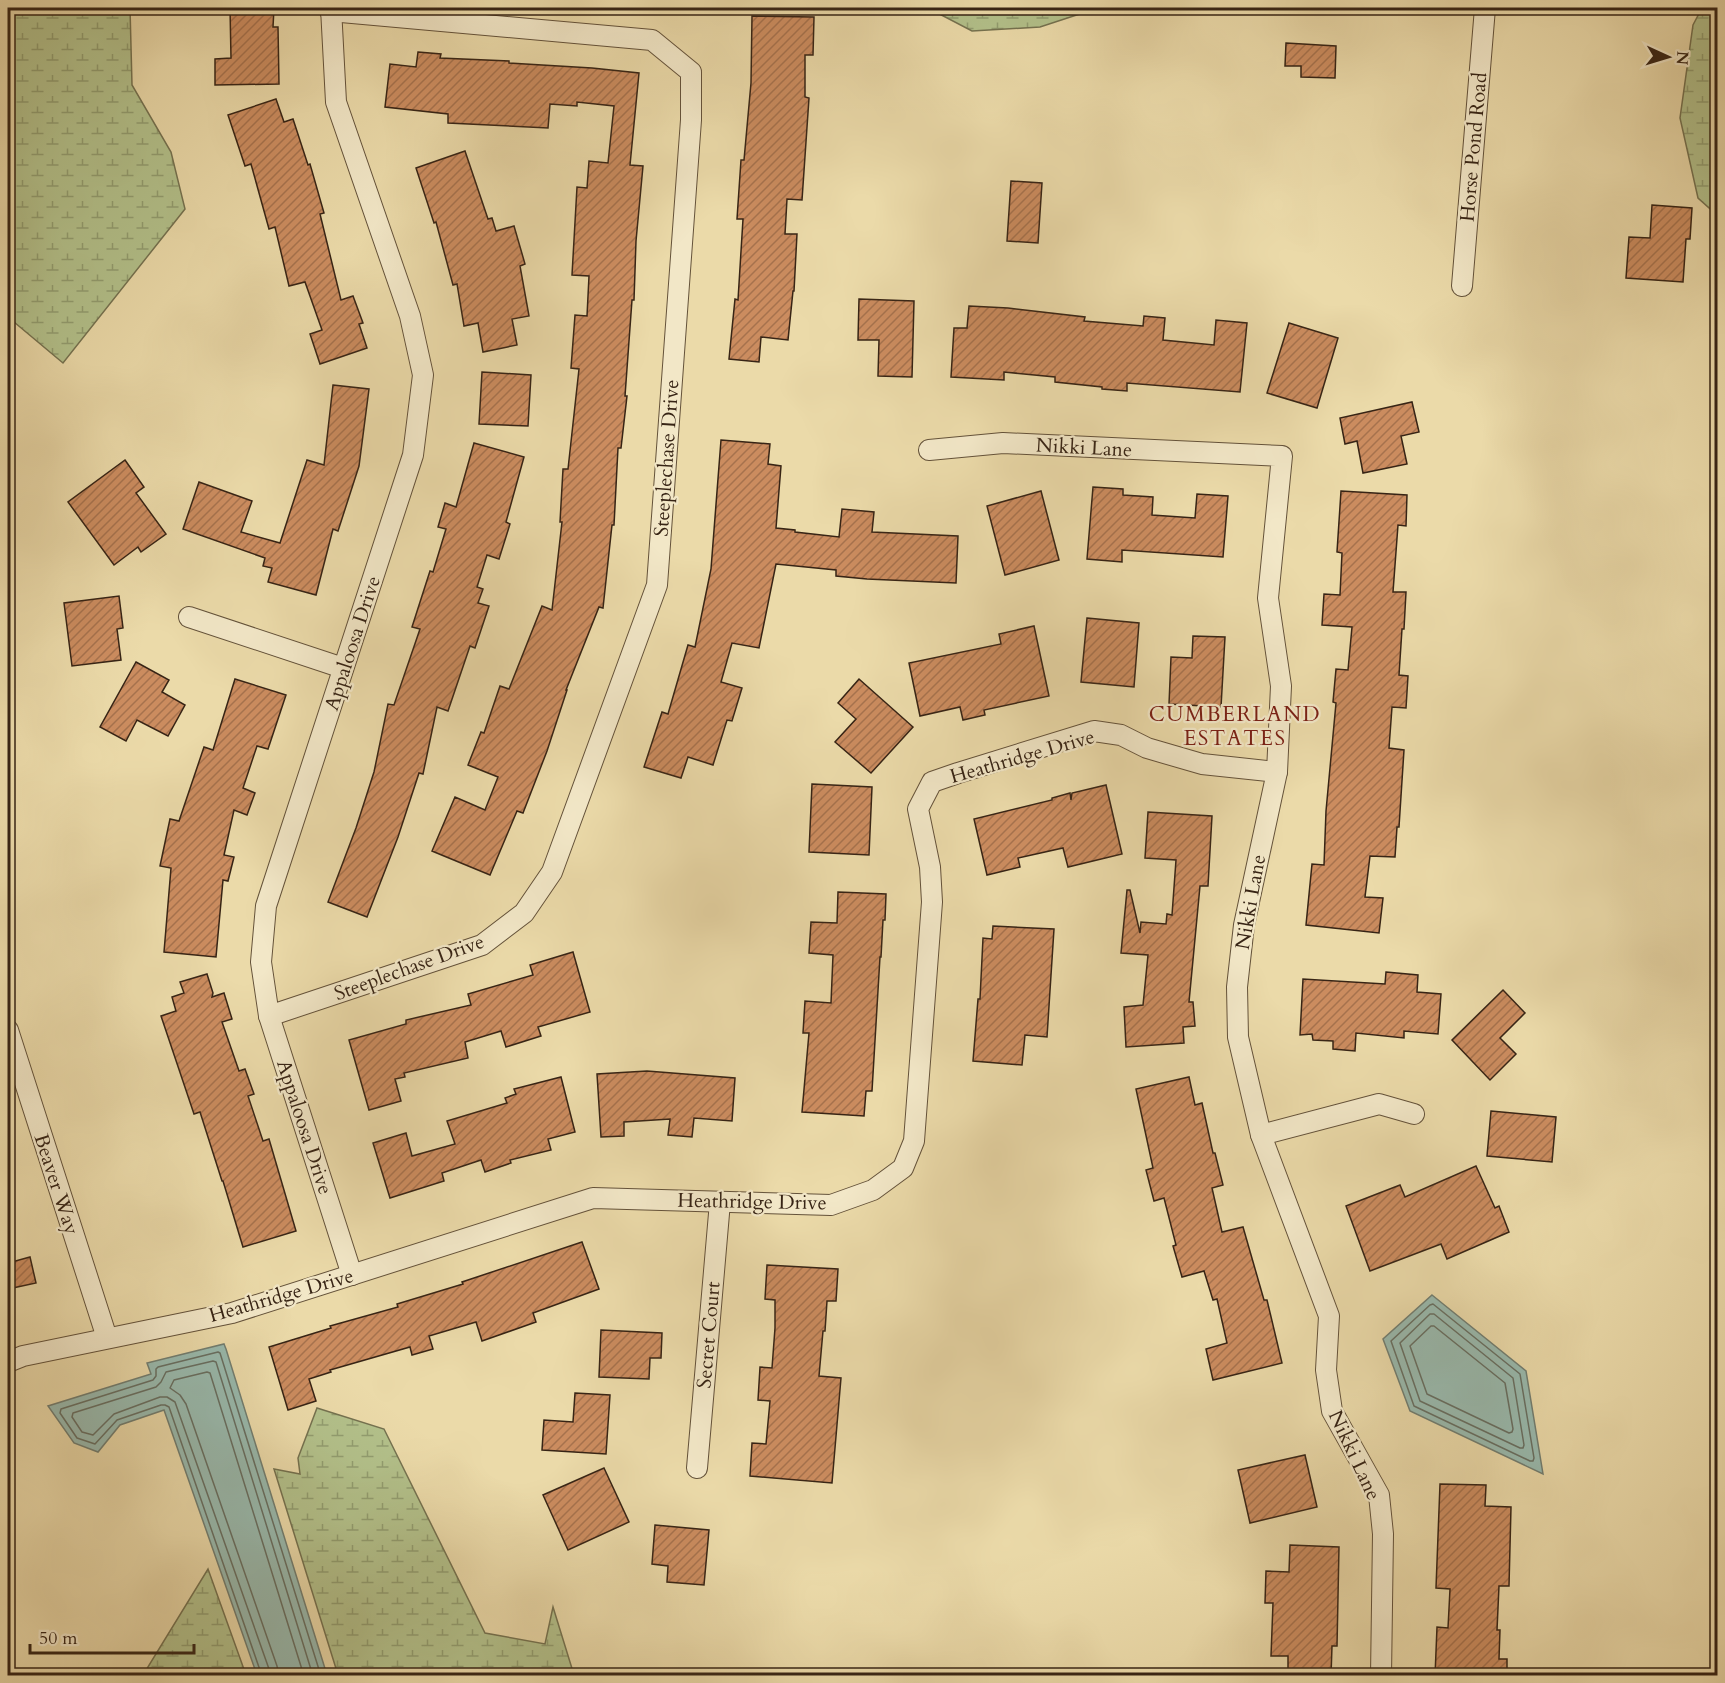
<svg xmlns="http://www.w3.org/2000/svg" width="1725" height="1683" viewBox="0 0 1725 1683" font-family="Cardo,serif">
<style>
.wetland{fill:url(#wetland-marsh);stroke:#757250;stroke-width:1.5}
.water{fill:#99baae;stroke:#727e71;stroke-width:1.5}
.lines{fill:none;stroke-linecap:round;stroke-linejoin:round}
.shore{stroke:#686f62;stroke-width:1.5}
.building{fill:url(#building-hatch);stroke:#372415;stroke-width:1.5}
.street-casing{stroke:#64523a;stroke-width:22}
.street{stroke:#f2e7c7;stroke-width:20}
.labels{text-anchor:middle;stroke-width:4.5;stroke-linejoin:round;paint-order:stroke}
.street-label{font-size:20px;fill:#372415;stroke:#f2e7c7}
.neighbourhood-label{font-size:21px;letter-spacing:1.5px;fill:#7a1f14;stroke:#f2e7c7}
</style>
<defs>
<pattern id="wetland-marsh" width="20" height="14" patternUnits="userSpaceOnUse" patternTransform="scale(1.5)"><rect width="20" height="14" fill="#b3c18b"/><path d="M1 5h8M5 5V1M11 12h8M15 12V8" fill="none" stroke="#929d70"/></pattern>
<pattern id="building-hatch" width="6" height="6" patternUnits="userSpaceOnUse" patternTransform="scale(1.5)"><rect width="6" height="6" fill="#cb8c5f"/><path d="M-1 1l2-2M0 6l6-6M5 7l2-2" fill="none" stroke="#a6724d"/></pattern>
</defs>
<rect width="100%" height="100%" fill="#ebdaa9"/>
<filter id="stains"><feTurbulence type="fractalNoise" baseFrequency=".00333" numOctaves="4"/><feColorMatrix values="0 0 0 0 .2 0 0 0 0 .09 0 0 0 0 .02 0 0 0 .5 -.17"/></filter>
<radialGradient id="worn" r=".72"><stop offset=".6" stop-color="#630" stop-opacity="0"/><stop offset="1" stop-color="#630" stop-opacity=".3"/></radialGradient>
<g class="wetland">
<polygon points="8,8 130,8 132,85 171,152 185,209 63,363 8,317"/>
<polygon points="928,8 1098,8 1040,27 972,31"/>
<polygon points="1702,8 1717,8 1717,215 1698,198 1680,118 1693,25"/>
<polygon points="317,1408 384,1429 485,1633 545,1644 553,1607 574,1675 338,1675 274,1469 300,1474 298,1458"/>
<polygon points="208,1569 246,1675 143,1675"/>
</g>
<g class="water">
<polygon points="1432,1295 1526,1371 1543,1474 1410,1411 1383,1339"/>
<polygon points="224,1344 226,1349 327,1675 257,1675 164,1410 120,1425 98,1452 74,1443 48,1406 151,1374 147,1363"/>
</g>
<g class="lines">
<g class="shore">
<polygon points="1433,1304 1520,1374 1534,1458 1533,1461 1530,1461 1414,1406 1391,1341 1430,1305"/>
<polygon points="1430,1314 1434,1314 1513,1378 1524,1445 1523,1448 1520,1448 1420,1401 1400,1343"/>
<polygon points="1431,1326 1434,1326 1505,1383 1513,1429 1512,1432 1509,1433 1427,1394 1410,1346"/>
<polyline points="262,1676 169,1407 165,1405 161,1405 117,1420 95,1444 77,1438 60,1413 61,1409 153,1380 156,1376 156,1369 158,1367 218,1352 220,1353 321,1676"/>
<polyline points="270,1676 269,1669 175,1402 167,1397 160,1397 114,1414 93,1435 82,1432 72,1417 73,1413 156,1387 161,1382 166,1372 213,1361 216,1362 313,1676"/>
<polyline points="279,1676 277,1666 186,1404 180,1395 170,1388 174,1380 207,1372 210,1373 304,1676"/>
</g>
</g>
<g class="building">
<polygon points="230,8 274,8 273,27 278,27 279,84 215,85 215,59 231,58"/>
<polygon points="752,16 814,17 813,55 805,55 805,97 809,98 802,200 787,199 785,234 797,234 794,291 793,291 788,340 761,337 759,362 729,359 735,299 738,300 743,219 737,219 741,160 744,160 751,83"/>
<polygon points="1286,43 1336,46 1335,78 1301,77 1301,66 1285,66"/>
<polygon points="418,52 441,54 440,58 509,61 509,63 592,68 639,73 630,165 643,166 636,241 634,300 632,300 625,396 627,396 621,448 618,448 614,525 612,525 603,608 599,607 566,690 567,690 547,751 523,813 517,811 490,875 432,851 455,797 485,810 498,777 468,765 481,732 484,733 500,686 509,689 542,606 552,610 562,522 560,522 563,469 568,469 579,369 571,368 575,315 587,316 589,276 572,275 577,187 587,188 589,161 608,163 614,106 577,102 577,106 550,104 548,128 448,123 448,114 385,107 390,64 416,67"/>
<polygon points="276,99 284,122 293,119 308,165 310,164 324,213 320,214 341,300 353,296 363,323 359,324 367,348 320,364 310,334 322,330 305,282 289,286 275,227 269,229 251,164 245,166 228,115"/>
<polygon points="465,151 488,219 492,218 496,231 514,226 525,264 520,266 529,316 512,319 517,345 483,352 478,323 464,326 457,284 453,285 436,222 434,223 416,168"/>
<polygon points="1011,181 1042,183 1038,243 1007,241"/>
<polygon points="1652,205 1692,208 1690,239 1686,239 1683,282 1626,278 1629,237 1650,238"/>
<polygon points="859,299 914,301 912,377 878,376 879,340 858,340"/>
<polygon points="969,306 1008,308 1085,317 1084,321 1143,326 1144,316 1165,318 1163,340 1214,345 1216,320 1247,323 1240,392 1127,383 1127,391 1102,389 1102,387 1055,382 1055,377 1004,372 1004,380 951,377 954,328 967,328"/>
<polygon points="1289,323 1338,338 1317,408 1267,393"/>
<polygon points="482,372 531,375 528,426 479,424"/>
<polygon points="333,385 369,389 359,466 338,531 333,529 316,595 268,582 272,568 263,566 265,558 183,529 199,482 252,501 241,532 280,543 307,460 324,465"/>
<polygon points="1412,402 1419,432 1401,436 1407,464 1363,473 1357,441 1345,444 1340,418"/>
<polygon points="721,440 770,444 768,464 781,466 776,528 795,530 795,532 839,537 842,509 874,512 872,532 958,536 956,583 867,579 836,576 836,570 776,564 759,648 732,643 721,682 742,688 732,721 727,720 713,765 688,757 681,778 644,767 662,712 668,714 688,645 695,647 711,569"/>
<polygon points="474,443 524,457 506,522 510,524 499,559 487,555 477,587 483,589 478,603 489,606 475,648 470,646 448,711 437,707 423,774 419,773 398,837 367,917 328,902 356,828 374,772 388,704 394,705 420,629 412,627 430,571 433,572 446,529 438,527 445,503 456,507"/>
<polygon points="125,460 144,487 136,493 166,534 141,552 138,547 114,565 68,502"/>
<polygon points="1093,487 1123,489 1123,495 1153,497 1152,515 1195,518 1197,494 1228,496 1223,557 1122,550 1122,562 1087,559"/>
<polygon points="1041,491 1059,560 1005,575 987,506"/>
<polygon points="1341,491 1407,495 1406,526 1398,525 1393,592 1406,592 1404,629 1402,629 1399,675 1408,676 1406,708 1392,707 1389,748 1404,750 1399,827 1397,827 1395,857 1370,856 1365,897 1383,898 1379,933 1306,925 1312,864 1324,865 1326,811 1336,703 1333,702 1336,669 1348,670 1352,627 1322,625 1324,594 1340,595 1342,553 1337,552"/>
<polygon points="119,596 123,628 117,629 121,660 72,666 64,603"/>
<polygon points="1087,618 1139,623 1134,687 1081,682"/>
<polygon points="1034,626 1049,696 984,710 985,715 963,720 960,707 920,716 909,663 1001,644 999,634"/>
<polygon points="1193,636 1225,637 1221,707 1169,704 1171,657 1192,658"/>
<polygon points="136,662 169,680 162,692 185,705 168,736 137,720 126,741 100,727"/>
<polygon points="235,679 286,695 268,749 257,746 243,788 255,793 247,815 234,810 224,855 234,857 228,881 223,880 216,957 164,952 171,868 160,866 170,819 179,821 204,747 213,750"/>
<polygon points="859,679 913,727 871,773 835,742 856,719 838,703"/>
<polygon points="812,784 872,787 869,855 809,852"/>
<polygon points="1106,785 1122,854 1068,867 1063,848 1018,858 1020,867 987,875 974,819 1052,800 1052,798 1070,793 1071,800 1072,793"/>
<polygon points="1148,812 1212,816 1208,886 1200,886 1189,1002 1193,1002 1195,1026 1183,1027 1184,1043 1126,1047 1124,1007 1143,1005 1148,955 1121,953 1127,890 1130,890 1140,933 1141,922 1166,924 1167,914 1172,915 1176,860 1145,858"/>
<polygon points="838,892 886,894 885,920 883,920 881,957 880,957 872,1091 866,1091 864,1116 802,1112 809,1033 803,1033 805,1001 831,1003 833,955 809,953 811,922 837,923"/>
<polygon points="993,926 1054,929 1047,1037 1025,1035 1022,1065 973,1061 978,999 980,999 983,938 992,939"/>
<polygon points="573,952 590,1012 538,1027 541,1036 506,1047 501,1031 465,1042 468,1058 404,1073 405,1077 395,1079 401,1101 369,1110 349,1040 406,1024 406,1020 471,1005 468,994 533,975 530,965"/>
<polygon points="1386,972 1418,975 1417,992 1441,994 1438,1034 1404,1031 1404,1038 1356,1033 1355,1051 1333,1049 1333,1041 1313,1040 1312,1034 1300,1035 1303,979 1385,984"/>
<polygon points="207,974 213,993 212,997 224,993 232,1019 222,1022 239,1071 245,1069 254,1094 248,1096 263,1141 269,1139 296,1231 243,1247 223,1181 222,1181 200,1112 194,1114 161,1016 176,1011 172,997 184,993 180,982"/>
<polygon points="1503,990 1525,1013 1500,1038 1516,1054 1490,1080 1452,1040"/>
<polygon points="647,1071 735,1078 732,1121 694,1118 692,1137 668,1135 670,1119 624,1122 624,1136 601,1137 597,1074"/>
<polygon points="561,1077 575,1132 548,1139 551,1150 510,1160 511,1163 485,1172 481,1160 442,1173 444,1181 390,1198 373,1143 406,1133 412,1156 455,1144 447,1121 507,1103 505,1098 516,1094 514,1089"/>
<polygon points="1189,1077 1195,1105 1202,1103 1213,1153 1215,1153 1223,1185 1212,1188 1222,1232 1243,1227 1264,1300 1267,1300 1282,1363 1213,1380 1206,1349 1227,1343 1217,1299 1213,1300 1204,1271 1182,1277 1173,1246 1176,1245 1164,1198 1154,1201 1146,1170 1153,1168 1136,1089"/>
<polygon points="1491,1111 1556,1117 1552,1162 1487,1156"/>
<polygon points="1476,1166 1495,1208 1499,1206 1509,1232 1447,1259 1441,1244 1370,1271 1346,1206 1400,1185 1405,1197"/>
<polygon points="582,1242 599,1289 533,1313 536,1322 482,1341 476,1322 429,1336 433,1349 412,1355 410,1347 330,1370 331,1372 309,1379 316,1401 288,1410 269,1347 331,1328 330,1326 398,1307 397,1304 463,1284 462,1282"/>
<polygon points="30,1257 36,1283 8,1289 8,1263"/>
<polygon points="767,1265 838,1269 836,1301 827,1301 825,1331 823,1331 819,1376 841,1378 832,1483 750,1476 752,1443 766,1444 770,1401 758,1400 760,1367 772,1368 775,1328 775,1300 765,1299"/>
<polygon points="601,1330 662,1333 661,1358 650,1358 649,1379 599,1377"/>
<polygon points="575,1393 610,1395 606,1454 542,1450 544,1420 573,1422"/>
<polygon points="1305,1455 1317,1507 1250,1523 1238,1470"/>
<polygon points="604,1468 629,1522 568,1550 543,1495"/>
<polygon points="1440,1484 1486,1485 1485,1506 1511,1507 1509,1586 1499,1586 1497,1630 1500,1630 1499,1659 1507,1659 1507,1676 1435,1676 1437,1627 1448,1628 1450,1589 1436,1588"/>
<polygon points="655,1525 709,1530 704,1585 667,1582 668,1566 652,1564"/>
<polygon points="1290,1545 1339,1547 1337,1646 1332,1646 1331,1676 1288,1676 1288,1656 1271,1656 1273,1603 1265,1603 1266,1571 1289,1572"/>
</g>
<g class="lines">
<g class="street-casing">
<g id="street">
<polyline points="331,8 336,102 410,316 423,375 413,455 266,906 261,962 269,1016 352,1275"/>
<polyline points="1462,286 1485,8"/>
<polyline points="929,450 1003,443 1282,456 1268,598 1281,686 1277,772 1244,925 1237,987 1238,1037 1261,1135 1329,1316 1326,1370 1332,1411 1379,1495 1383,1534 1381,1676"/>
<polyline points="189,617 343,668"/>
<polyline points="269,1016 482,945 524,913 552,872 657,585 691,120 691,72 652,40 330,11"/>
<polyline points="8,1030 107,1338"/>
<polyline points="1261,1135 1379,1104 1414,1114"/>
<polyline points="8,1362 23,1356 232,1313 593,1198 831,1205 873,1190 903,1168 914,1141 932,902 930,867 918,809 932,782 958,773 1094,731 1121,735 1147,748 1202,764 1277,772"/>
<polyline points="697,1468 720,1202"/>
</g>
</g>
<use href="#street" class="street"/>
</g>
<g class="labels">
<g class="street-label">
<text transform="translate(1473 147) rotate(-85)" y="7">Horse Pond Road</text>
<text transform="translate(1084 447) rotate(3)" y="7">Nikki Lane</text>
<text transform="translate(666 458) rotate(-86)" y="7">Steeplechase Drive</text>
<text transform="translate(352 643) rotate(-72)" y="7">Appaloosa Drive</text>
<text transform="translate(1022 756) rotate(-16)" y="7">Heathridge Drive</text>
<text transform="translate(1250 902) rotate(-80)" y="7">Nikki Lane</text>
<text transform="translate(409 967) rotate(-20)" y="7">Steeplechase Drive</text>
<text transform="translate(305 1127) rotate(72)" y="7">Appaloosa Drive</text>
<text transform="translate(57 1184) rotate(72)" y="7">Beaver Way</text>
<text transform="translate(752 1201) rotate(1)" y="7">Heathridge Drive</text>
<text transform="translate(281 1295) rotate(-16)" y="7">Heathridge Drive</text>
<text transform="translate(708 1335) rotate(-85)" y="7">Secret Court</text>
<text transform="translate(1355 1455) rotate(65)" y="7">Nikki Lane</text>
</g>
<g class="neighbourhood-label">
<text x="1235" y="721">CUMBERLAND<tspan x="1235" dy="24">ESTATES</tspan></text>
</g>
</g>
<rect width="1725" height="1683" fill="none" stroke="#ebdaa9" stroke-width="30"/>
<rect x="9" y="9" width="1707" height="1665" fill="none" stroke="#372415" stroke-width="3"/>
<rect x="15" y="15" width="1695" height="1653" fill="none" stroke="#372415" stroke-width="1.5"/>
<g transform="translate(1668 57) rotate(94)" stroke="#f2e7c7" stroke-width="4.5" paint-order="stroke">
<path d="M0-4.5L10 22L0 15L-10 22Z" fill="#372415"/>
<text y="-9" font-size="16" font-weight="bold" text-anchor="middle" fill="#372415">N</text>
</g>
<path d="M30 1644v9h164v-9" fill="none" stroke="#372415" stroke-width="3"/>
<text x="39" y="1644" font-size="18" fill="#372415" stroke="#f2e7c7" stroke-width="4.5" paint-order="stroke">50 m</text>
<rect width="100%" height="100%" filter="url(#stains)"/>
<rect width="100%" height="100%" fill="url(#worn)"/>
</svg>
